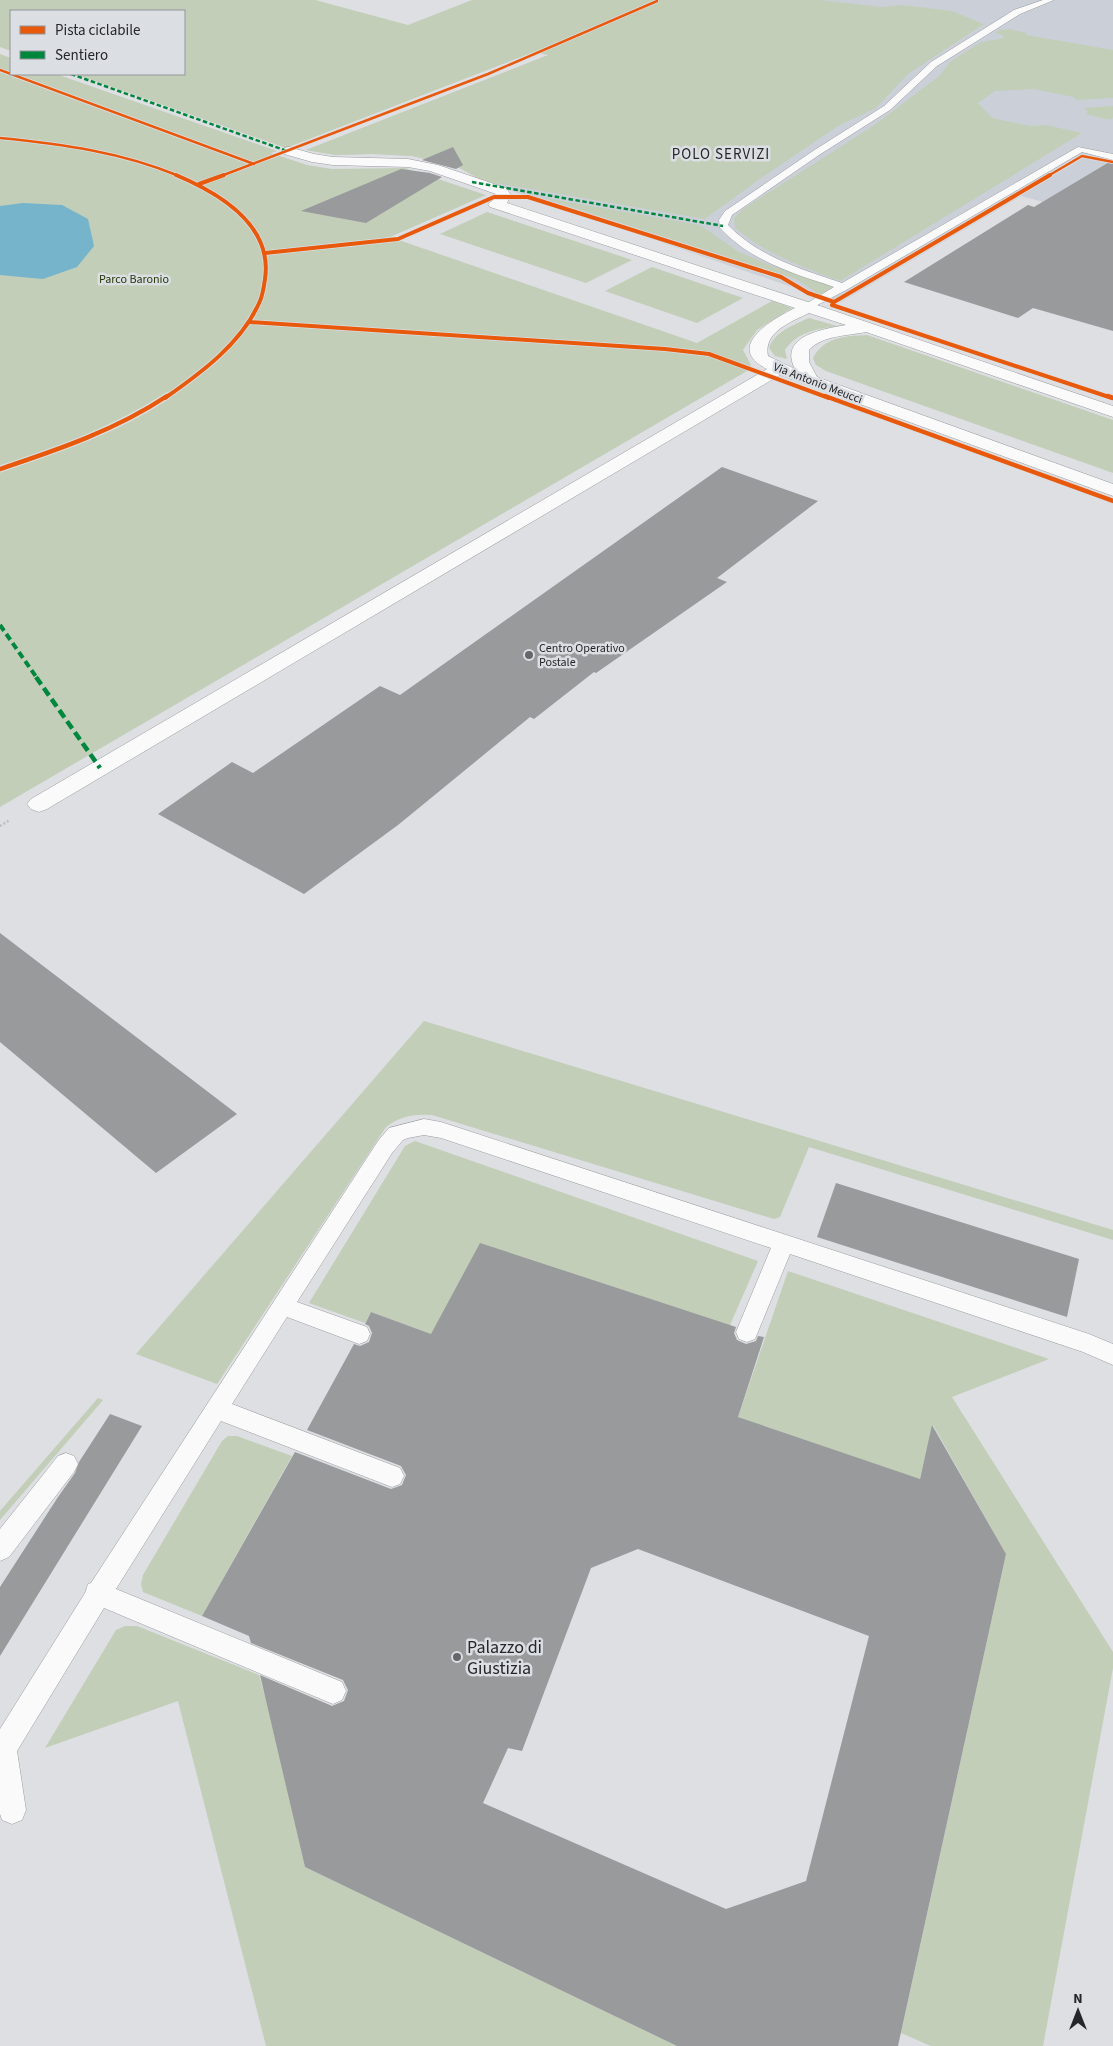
<svg xmlns="http://www.w3.org/2000/svg" width="1113" height="2046" viewBox="0 0 1113 2046" font-family="'Source Sans 3',sans-serif">
<style>
.built{fill:#cbd0d8}
.green{fill:#c2ceb8}
.water{fill:#75b4cb}
.building{fill:#989a9c;fill-rule:evenodd}
.lines{fill:none;stroke-linecap:round;stroke-linejoin:round}
.service-casing{stroke:#9b9c9f;stroke-width:1}
.minor-casing{stroke:#9b9c9f;stroke-width:1}
.path{stroke:#bdbec0;stroke-width:2.5;stroke-dasharray:2 2;stroke-linecap:butt}
.service{fill:#fafafb;fill-rule:evenodd}
.minor{fill:#fafafb;fill-rule:evenodd}
.quiet-far2{stroke:#00873e;stroke-width:2.5;stroke-dasharray:4.5 2.5;stroke-linecap:butt}
.quiet-far1{stroke:#00873e;stroke-width:4;stroke-dasharray:7 4;stroke-linecap:butt}
.quiet{stroke:#00873e;stroke-width:4.5;stroke-dasharray:9 4.5;stroke-linecap:butt}
.cycleway-far2-casing{stroke:#dbdfe4;stroke-width:4}
.cycleway-far1-casing{stroke:#dbdfe4;stroke-width:5.5}
.cycleway-casing{stroke:#dbdfe4;stroke-width:7}
.cycleway-far2{stroke:#e8590c;stroke-width:2.5}
.cycleway-far1{stroke:#e8590c;stroke-width:4}
.cycleway{stroke:#e8590c;stroke-width:4.5}
.poi-dot{fill:#65676a;stroke:#dbdfe4;stroke-width:2}
.labels{text-anchor:middle;stroke-width:5;stroke-linejoin:round;paint-order:stroke}
.far-park-label{font-size:12px;fill:#253806;stroke:#dbdfe4}
.far-street-label{font-size:12px;fill:#252629;stroke:#dbdfe4}
.far-poi-label{font-size:12px;fill:#252629;stroke:#dbdfe4;text-anchor:start}
.far-quarter-label{font-size:15px;letter-spacing:1px;fill:#252629;stroke:#dbdfe4}
.near-poi-label{font-size:18px;fill:#252629;stroke:#dbdfe4;text-anchor:start}
</style>
<rect width="100%" height="100%" fill="#dddfe2"/>
<polygon class="built" points="684,0 1113,0 1113,221 1021,196 841,302 818,296 483,181 456,166 412,156 372,154 335,155 306,150 683,3"/>
<g class="green">
<polygon points="0,0 315,0 408,25 472,0 820,0 881,7 903,5 952,11 984,24 908,74 876,108 838,126 754,183 705,219 483,181 456,166 412,156 372,154 335,155 306,150 548,55 534,52 286,148 75,74 184,74 184,11 11,11 11,51 0,47"/>
<path d="M1009,29l18,4 -1,2 87,15v48l-36,2 -4,-3 -40,-8 -38,2 -17,12 14,15 38,8 16,-1 36,8 -242,148c-38,-14 -74,-27 -105,-53l-1,-10 9,-9 133,-85 63,-48 12,-15 30,-19 23,-4 -2,-3 -7,-2 4,-3z"/>
<polygon points="0,54 11,58 11,74 56,74 277,151 271,153 307,165 332,169 405,168 486,195 390,237 697,343 772,301 792,308 757,330 743,350 751,365 747,371 0,807"/>
<polygon points="1113,106 1113,118 1110,120 1085,114 1088,112 1084,108"/>
<polygon points="540,197 700,225 739,252 775,267 834,286 820,295 796,279"/>
<polygon points="487,212 632,260 586,283 440,234"/>
<polygon points="652,267 743,298 697,323 605,291"/>
<path d="M809,318l28,8c-20,3 -40,6 -52,24l2,9 -12,-3 -6,-8c6,-17 25,-23 40,-30z"/>
<path d="M867,335l246,85v53l-287,-102 -10,-6 -3,-7c11,-21 32,-22 54,-23z"/>
<path d="M424,1021l689,209v10l-304,-93 -29,70 -6,2 -342,-104c-19,-1 -31,1 -46,12l-169,257 -81,-30z"/>
<polygon points="415,1141 758,1261 730,1325 431,1334 371,1312 365,1323 309,1303 405,1146"/>
<polygon points="788,1271 1049,1359 952,1397 1113,1652 1113,1668 1043,2046 931,2046 901,2033 1006,1554 933,1425 915,1497 865,1461 738,1417"/>
<polygon points="98,1398 103,1400 0,1520 0,1511"/>
<polygon points="228,1436 237,1436 292,1456 202,1616 143,1592 141,1584 143,1575 222,1441"/>
<polygon points="125,1626 137,1626 259,1675 271,1718 305,1867 677,2046 266,2046 178,1701 45,1748 116,1630"/>
</g>
<polygon class="water" points="23,203 62,205 88,219 94,246 77,267 43,279 0,275 0,206"/>
<g class="building">
<polygon points="453,147 463,165 456,169 422,160"/>
<polygon points="1111,161 1113,162 1113,331 1033,308 1018,318 904,282 1028,205 1034,207"/>
<polygon points="401,169 430,173 442,177 366,223 301,211"/>
<polygon points="722,467 818,501 717,578 727,582 596,673 594,672 534,719 530,717 398,825 304,894 158,814 232,762 253,773 380,686 400,695"/>
<polygon points="0,933 237,1114 156,1173 0,1042"/>
<polygon points="836,1183 1079,1259 1067,1317 817,1237"/>
<path d="M480,1243l250,82 6,2 -2,6 3,7 9,4 10,-3 2,-5 6,1 -26,80 182,62 12,-54 74,129 -108,492h-221l-372,-179 -45,-192 72,31 12,-5 4,-11 -5,-10 -92,-37 -2,-7 -47,-20 93,-164 96,37 11,-4 4,-10 -5,-9 -94,-36 47,-86 6,2 9,-4 3,-9 -3,-7 -4,-2 6,-12 60,22zM638,1549l231,87 -63,245 -80,28 -243,-106 25,-55 14,3 69,-183z"/>
<polygon points="110,1414 142,1426 0,1656 0,1587 58,1497 75,1473 79,1462"/>
</g>
<g class="lines">
<g class="service-casing">
<g id="service">
<path d="M1043,0h11l-34,14 -83,52 -47,44 -71,45 -87,60 -4,10c31,32 73,44 114,58l236,-136 35,7v6l-31,-8 -234,137 -40,21 -4,-1 -1,-2 1,-2 30,-18c-42,-14 -83,-26 -114,-59l-1,-8 6,-9 88,-60 71,-45 47,-44 83,-52z"/>
<polygon points="424,1119 441,1122 1089,1334 1113,1344 1113,1365 1083,1352 790,1254 755,1339 747,1342 739,1339 736,1332 771,1248 441,1138 424,1135 408,1138 403,1140 392,1153 297,1302 367,1327 370,1334 367,1341 359,1344 287,1317 232,1404 400,1468 404,1476 400,1484 392,1487 221,1421 116,1589 342,1682 346,1691 342,1700 333,1704 104,1608 17,1751 26,1810 22,1820 12,1824 2,1820 0,1814 0,1729 85,1593 88,1584 91,1583 378,1141 389,1128"/>
<polygon points="66,1453 74,1456 78,1464 74,1472 9,1557 0,1561 0,1529 58,1456"/>
</g>
</g>
<g class="minor-casing">
<path id="minor" d="M289,147l25,7 19,3 75,2 30,6 68,23 5,7 -4,8 307,101 299,102v11l-247,-85c-19,4 -43,3 -57,18v12l8,15 296,107v12l-333,-121 -733,434 -8,3 -8,-3 -4,-5 4,-5 736,-430c-43,-22 4,-49 28,-61l-305,-101 -2,-3 8,-6v-4l-66,-23 -22,-4 -75,-2 -21,-3 -28,-8 -2,-3 2,-3zM809,313l37,12c-23,4 -68,11 -51,44l-27,-13c-5,-24 23,-34 41,-43z"/>
</g>
<polyline class="path" points="0,826 10,820"/>
<use href="#service" class="service"/>
<use href="#minor" class="minor"/>
<g class="quiet-far2">
<polyline points="71,74 287,151"/>
<polyline points="472,182 723,226"/>
</g>
<polyline class="quiet-far1" points="0,625 37,678"/>
<polyline class="quiet" points="36,677 100,768"/>
<g class="cycleway-far2-casing">
<g id="cycleway-far2">
<polyline points="0,70 254,164"/>
<path d="M0,138c62,6 121,14 179,38"/>
<polyline points="221,176 488,74 657,1"/>
<polyline points="1048,176 1082,156 1113,162"/>
</g>
</g>
<g class="cycleway-far1-casing">
<g id="cycleway-far1">
<polyline points="1050,175 834,302 832,305 1112,398"/>
<polyline points="199,184 224,175"/>
<polyline points="265,253 398,239 494,197 528,197 781,277 808,293 834,302"/>
<polyline points="249,322 665,349 709,354 829,398"/>
<path d="M165,398c36,-25 77,-55 95,-97 3,-7 4,-15 5,-22 8,-54 -46,-86 -89,-104"/>
</g>
</g>
<g class="cycleway-casing">
<g id="cycleway">
<polyline points="825,396 1113,501"/>
<polyline points="1108,396 1113,398"/>
<path d="M0,469c57,-19 116,-39 167,-73"/>
</g>
</g>
<use href="#cycleway-far2" class="cycleway-far2"/>
<use href="#cycleway-far1" class="cycleway-far1"/>
<use href="#cycleway" class="cycleway"/>
</g>
<g class="poi-dot">
<circle cx="529" cy="655" r="5"/>
<circle cx="457" cy="1657" r="5"/>
</g>
<g class="labels">
<g class="far-park-label">
<text x="134" y="283">Parco Baronio</text>
</g>
<g class="far-street-label">
<text transform="translate(818 383) rotate(21)" y="4">Via Antonio Meucci</text>
</g>
<g class="far-poi-label">
<text x="539" y="652">Centro Operativo<tspan x="539" dy="14">Postale</tspan></text>
</g>
<g class="far-quarter-label">
<text x="721" y="159">POLO SERVIZI</text>
</g>
<g class="near-poi-label">
<text x="467" y="1653">Palazzo di<tspan x="467" dy="21">Giustizia</tspan></text>
</g>
</g>
<rect x="10" y="10" width="175" height="65" fill="#dbdfe4" stroke="#929599"/>
<rect x="20" y="26" width="25" height="8" fill="#e8590c" stroke="#929599"/>
<text x="55" y="35" font-size="15" fill="#252629">Pista ciclabile</text>
<rect x="20" y="51" width="25" height="8" fill="#00873e" stroke="#929599"/>
<text x="55" y="60" font-size="15" fill="#252629">Sentiero</text>
<g transform="translate(1078 2011)" stroke="#dbdfe4" stroke-width="4" paint-order="stroke">
<path d="M0-4L9 19L0 12L-9 19Z" fill="#252629"/>
<text y="-8" font-size="14" font-weight="bold" text-anchor="middle" fill="#252629">N</text>
</g>
</svg>
